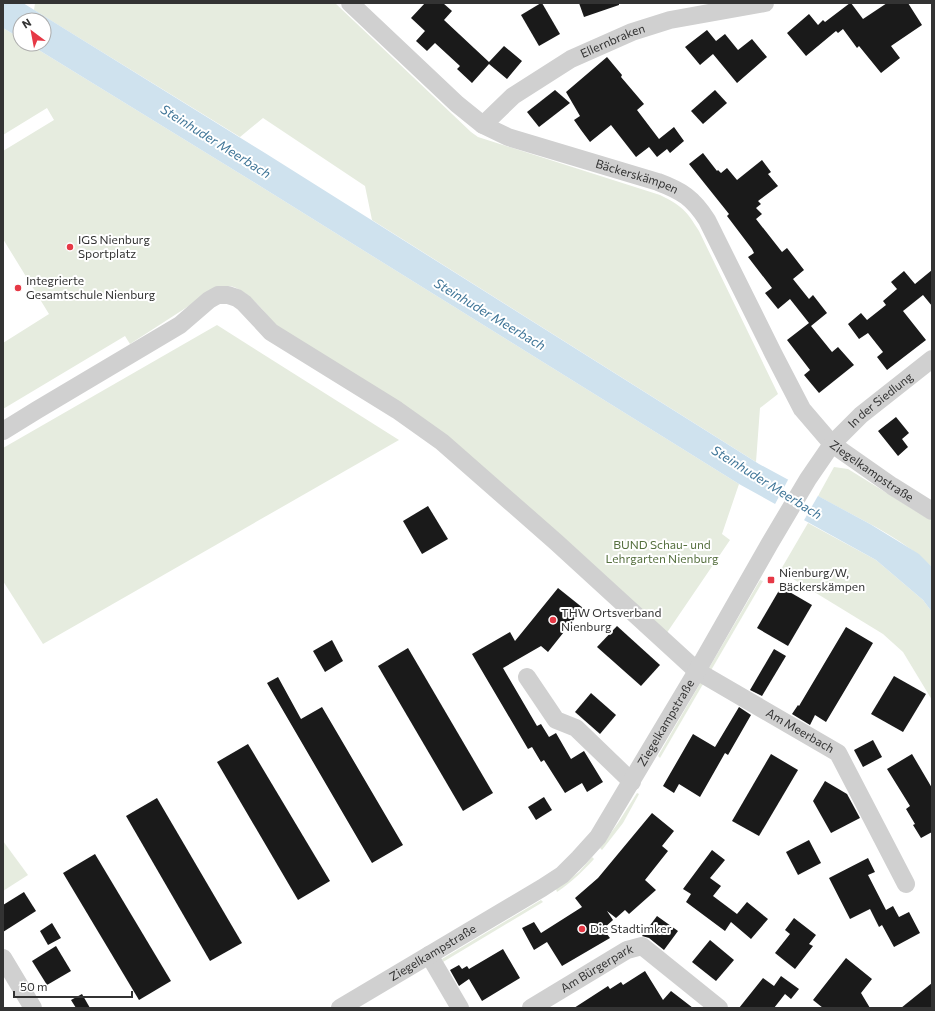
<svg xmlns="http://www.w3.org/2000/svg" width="935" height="1011" viewBox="0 0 935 1011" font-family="Commissioner,sans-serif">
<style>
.green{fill:#e6ecdf}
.water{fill:#cfe2ee}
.pier{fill:#fff}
.building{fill:#1a1a1a}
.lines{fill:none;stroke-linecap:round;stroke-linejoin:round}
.minor{stroke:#d0d0d0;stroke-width:18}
.poi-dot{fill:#e63946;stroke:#fff;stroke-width:1.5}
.labels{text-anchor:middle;stroke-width:4;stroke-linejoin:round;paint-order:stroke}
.street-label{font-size:12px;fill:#333;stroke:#fff}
.poi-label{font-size:12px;fill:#333;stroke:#fff;text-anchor:start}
.park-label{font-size:12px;fill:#56703f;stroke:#fff}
.water-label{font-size:13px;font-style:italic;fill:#3f7597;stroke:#fff}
</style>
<rect width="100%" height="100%" fill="#fff"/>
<g class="green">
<path d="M35,3h300l136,129 7,5 182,58c22,11 26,15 39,36l79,163 -18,14 -4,54 -384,-242 -7,-34 -102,-68 -23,19 -206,-127z"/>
<path d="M3,28l17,10v6h9l218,134 492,306 -17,50 8,6 -66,97 -104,-98 -281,-209c-10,-13 -34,-45 -52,-44 -4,0 -8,2 -12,3l-85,55 -5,-8 -122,73v-66l46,-29 -46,-75v-88l51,-31 -7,-12 -44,27z"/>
<polygon points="217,325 399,440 43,644 3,581 3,448"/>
<path d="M834,467l14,2 84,52v46c-32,-31 -75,-49 -114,-71z"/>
<polygon points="808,523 876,560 923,600 932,612 932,700 903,652 883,634 780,571"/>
<polygon points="760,580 763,581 660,758 658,756"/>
<polygon points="637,793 639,794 623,823 602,850 600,848 618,823"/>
<polygon points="3,841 28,875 3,891"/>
<path d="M592,857l2,2c-11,12 -22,23 -37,33l-1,-3 23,-17z"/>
<polygon points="541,900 543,902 443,962 442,959"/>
</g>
<polygon class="water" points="3,3 23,3 265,153 759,464 870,524 919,554 932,567 932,612 923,600 876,560 739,484 247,178 29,44 44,44 44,20 20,20 20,38 3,28"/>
<polygon class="pier" points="789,478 819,494 803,522 774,506"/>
<g class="building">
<polygon points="425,3 443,3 452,11 444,20 489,62 504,46 522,61 507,79 489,64 472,83 457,69 460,66 435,43 427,51 416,41 425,31 411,18"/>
<polygon points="541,3 542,3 560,34 539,46 521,15"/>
<polygon points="579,3 619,3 619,5 584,17"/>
<polygon points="850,3 851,3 863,19 887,3 908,3 922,25 891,46 900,58 881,73 859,46 857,48 843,29 838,33 836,31 806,56 787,33 809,14 818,25 823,20 825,22"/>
<polygon points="707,30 716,41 725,34 738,50 752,39 767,57 737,83 713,54 700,65 685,47"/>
<polygon points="607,57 622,75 621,77 644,104 637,110 659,139 674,127 684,141 670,153 667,149 657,157 649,147 636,157 611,125 590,142 581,130 574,120 580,116 566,92"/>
<polygon points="555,90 570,103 539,127 527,112"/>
<polygon points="715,90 727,103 703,124 691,111"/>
<polygon points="703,153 717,171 718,170 721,173 727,168 737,180 762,160 771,172 768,174 778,186 758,201 761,204 756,208 762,214 756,219 782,252 787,248 804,270 793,279 809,299 813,295 827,313 811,326 832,352 838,347 854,365 819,393 804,375 810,370 787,340 809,323 790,299 778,309 765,293 772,288 748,257 754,253 752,249 727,216 729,214 689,164"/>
<polygon points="932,270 932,306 923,295 903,311 926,340 887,370 877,357 883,352 868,333 859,339 848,324 861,313 867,320 886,305 883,301 897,289 891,282 904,271 915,284"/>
<polygon points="896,417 909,433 902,439 908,447 898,456 878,431"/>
<polygon points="428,506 448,539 422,554 403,521"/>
<polygon points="781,587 812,605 788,646 757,628"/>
<polygon points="558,588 583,608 548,652 541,646 503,668 537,726 541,724 549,737 556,733 571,759 584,751 603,782 587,792 582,783 565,793 544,760 541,762 532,747 528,749 472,654 510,632 515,641"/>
<polygon points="617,626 660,665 641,686 597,647"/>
<polygon points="846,627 873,643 826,722 815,715 810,725 792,714 798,705 799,706"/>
<polygon points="332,640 343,661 325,672 313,651"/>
<polygon points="408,648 493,793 463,811 378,666"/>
<polygon points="774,649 786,656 762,696 750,690"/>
<polygon points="894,676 926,694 903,732 871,714"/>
<polygon points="278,677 301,719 322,707 403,845 372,863 267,683"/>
<polygon points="591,693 616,715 600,734 575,712"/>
<polygon points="739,707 751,715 728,755 725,753 700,797 679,784 674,793 663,786 693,734 715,747"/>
<polygon points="873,740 882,757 863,767 854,750"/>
<polygon points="248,744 330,881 298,900 217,762"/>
<polygon points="771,754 798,770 759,836 732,821"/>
<polygon points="912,754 932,788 932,832 921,838 913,825 915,824 906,809 910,806 887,769"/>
<polygon points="825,781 847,794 860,818 831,833 813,801"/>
<polygon points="544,797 552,810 536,820 528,807"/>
<polygon points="157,798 242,943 210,961 126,816"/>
<polygon points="652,813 674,831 662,846 668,851 645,880 656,890 629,914 625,910 616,918 607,911 613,920 603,929 610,938 562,966 547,942 534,950 522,928 534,922 541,933 582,907 575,898 598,878"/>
<polygon points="809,840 821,863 798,875 786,852"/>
<polygon points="712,850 725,860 710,878 721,886 713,896 737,914 747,902 768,919 751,939 731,922 725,931 686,902 691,894 683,889"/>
<polygon points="95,854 171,981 139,1000 63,873"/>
<polygon points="868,858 875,872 868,875 886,910 893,906 899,917 909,912 920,933 894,947 882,925 879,927 870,909 850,919 829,878"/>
<polygon points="24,892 36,911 3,932 3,905"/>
<polygon points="657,916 678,931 664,950 649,938 642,936"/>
<polygon points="794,918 816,935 809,944 813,946 795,969 775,953 790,934 785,930"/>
<polygon points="52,923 61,938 48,945 40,931"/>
<polygon points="710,940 734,960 716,981 692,962"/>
<polygon points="56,946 71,971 47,985 32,961"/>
<polygon points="503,949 520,978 482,1001 469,979 459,986 450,970 459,965 462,969 467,966 469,969"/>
<polygon points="846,958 872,979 861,993 870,1008 823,1008 813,1000"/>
<polygon points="645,971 663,1000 671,991 693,1008 574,1008 608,986 610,989 621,982 623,985"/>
<polygon points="781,976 799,989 791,999 785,994 774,1008 739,1008 763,978 774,986"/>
<polygon points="932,983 932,1008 901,1008"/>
<polygon points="82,994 90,1008 76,1008 71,1000"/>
</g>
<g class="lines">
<g class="minor">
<path id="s1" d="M350,3l107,101 26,21 25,12 150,45c24,9 35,16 49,38l66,133 29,56 30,35 60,42 40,25"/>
<path id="s2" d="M483,125l30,-29 58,-37 61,-27 38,-12 95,-17"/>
<path id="s3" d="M3,431l34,-21 143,-85 29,-25 9,-5h10l9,3 7,5 27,29 126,78 45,32 114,100 141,129 141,82 68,131"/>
<polyline points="527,677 556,720 576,728 632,782"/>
<polyline points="429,955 460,1008"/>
<polyline points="3,958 33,1008"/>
<path id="s4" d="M340,1008l202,-120 20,-13 17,-17 19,-21 99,-166 73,-128 38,-64 24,-35 29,-29 71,-56"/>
<path id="s5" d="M531,1008l96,-58 15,-4 77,62"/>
</g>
</g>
<g class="poi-dot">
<circle cx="70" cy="247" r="4"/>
<circle cx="18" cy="288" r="4"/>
<rect x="767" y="576" width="8" height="8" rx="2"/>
<circle cx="553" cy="620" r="4"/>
<circle cx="582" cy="929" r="4"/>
</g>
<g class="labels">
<g class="street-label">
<text dy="4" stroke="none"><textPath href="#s2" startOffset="156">Ellernbraken</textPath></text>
<text dy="4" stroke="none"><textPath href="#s1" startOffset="343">Bäckerskämpen</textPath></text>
<text dy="4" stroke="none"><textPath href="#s4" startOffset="834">In der Siedlung</textPath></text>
<text dy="4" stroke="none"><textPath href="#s1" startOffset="734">Ziegelkampstraße</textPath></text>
<text dy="4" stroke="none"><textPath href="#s4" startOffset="444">Ziegelkampstraße</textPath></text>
<text dy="4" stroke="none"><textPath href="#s3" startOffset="988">Am Meerbach</textPath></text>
<text dy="4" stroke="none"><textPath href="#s4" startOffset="108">Ziegelkampstraße</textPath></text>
<text dy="4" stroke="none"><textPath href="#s5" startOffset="77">Am Bürgerpark</textPath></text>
</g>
<g class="poi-label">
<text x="78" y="244">IGS Nienburg<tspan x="78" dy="14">Sportplatz</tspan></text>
<text x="26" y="285">Integrierte<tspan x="26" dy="14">Gesamtschule Nienburg</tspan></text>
<text x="779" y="577">Nienburg/W,<tspan x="779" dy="14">Bäckerskämpen</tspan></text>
<text x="561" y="617">THW Ortsverband<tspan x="561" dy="14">Nienburg</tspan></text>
<text x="590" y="933">Die Stadtimker</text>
</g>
<g class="park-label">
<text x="662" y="549">BUND Schau- und<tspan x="662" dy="14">Lehrgarten Nienburg</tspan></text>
</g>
<g class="water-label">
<text transform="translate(216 141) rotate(32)" y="5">Steinhuder Meerbach</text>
<text transform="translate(490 314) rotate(31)" y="5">Steinhuder Meerbach</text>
<text transform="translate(767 482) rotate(32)" y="5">Steinhuder Meerbach</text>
</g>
</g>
<rect width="935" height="1011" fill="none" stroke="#333333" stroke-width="8"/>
<g transform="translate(32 32) rotate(328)"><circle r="19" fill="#ffffff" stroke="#adadad"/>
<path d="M0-3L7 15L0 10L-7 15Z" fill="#e63946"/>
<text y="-6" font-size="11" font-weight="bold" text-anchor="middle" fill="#333333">N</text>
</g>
<path d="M14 991v6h118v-6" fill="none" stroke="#333333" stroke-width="2"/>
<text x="20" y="991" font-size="12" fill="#333333" stroke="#ffffff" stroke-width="3" paint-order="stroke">50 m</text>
</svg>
